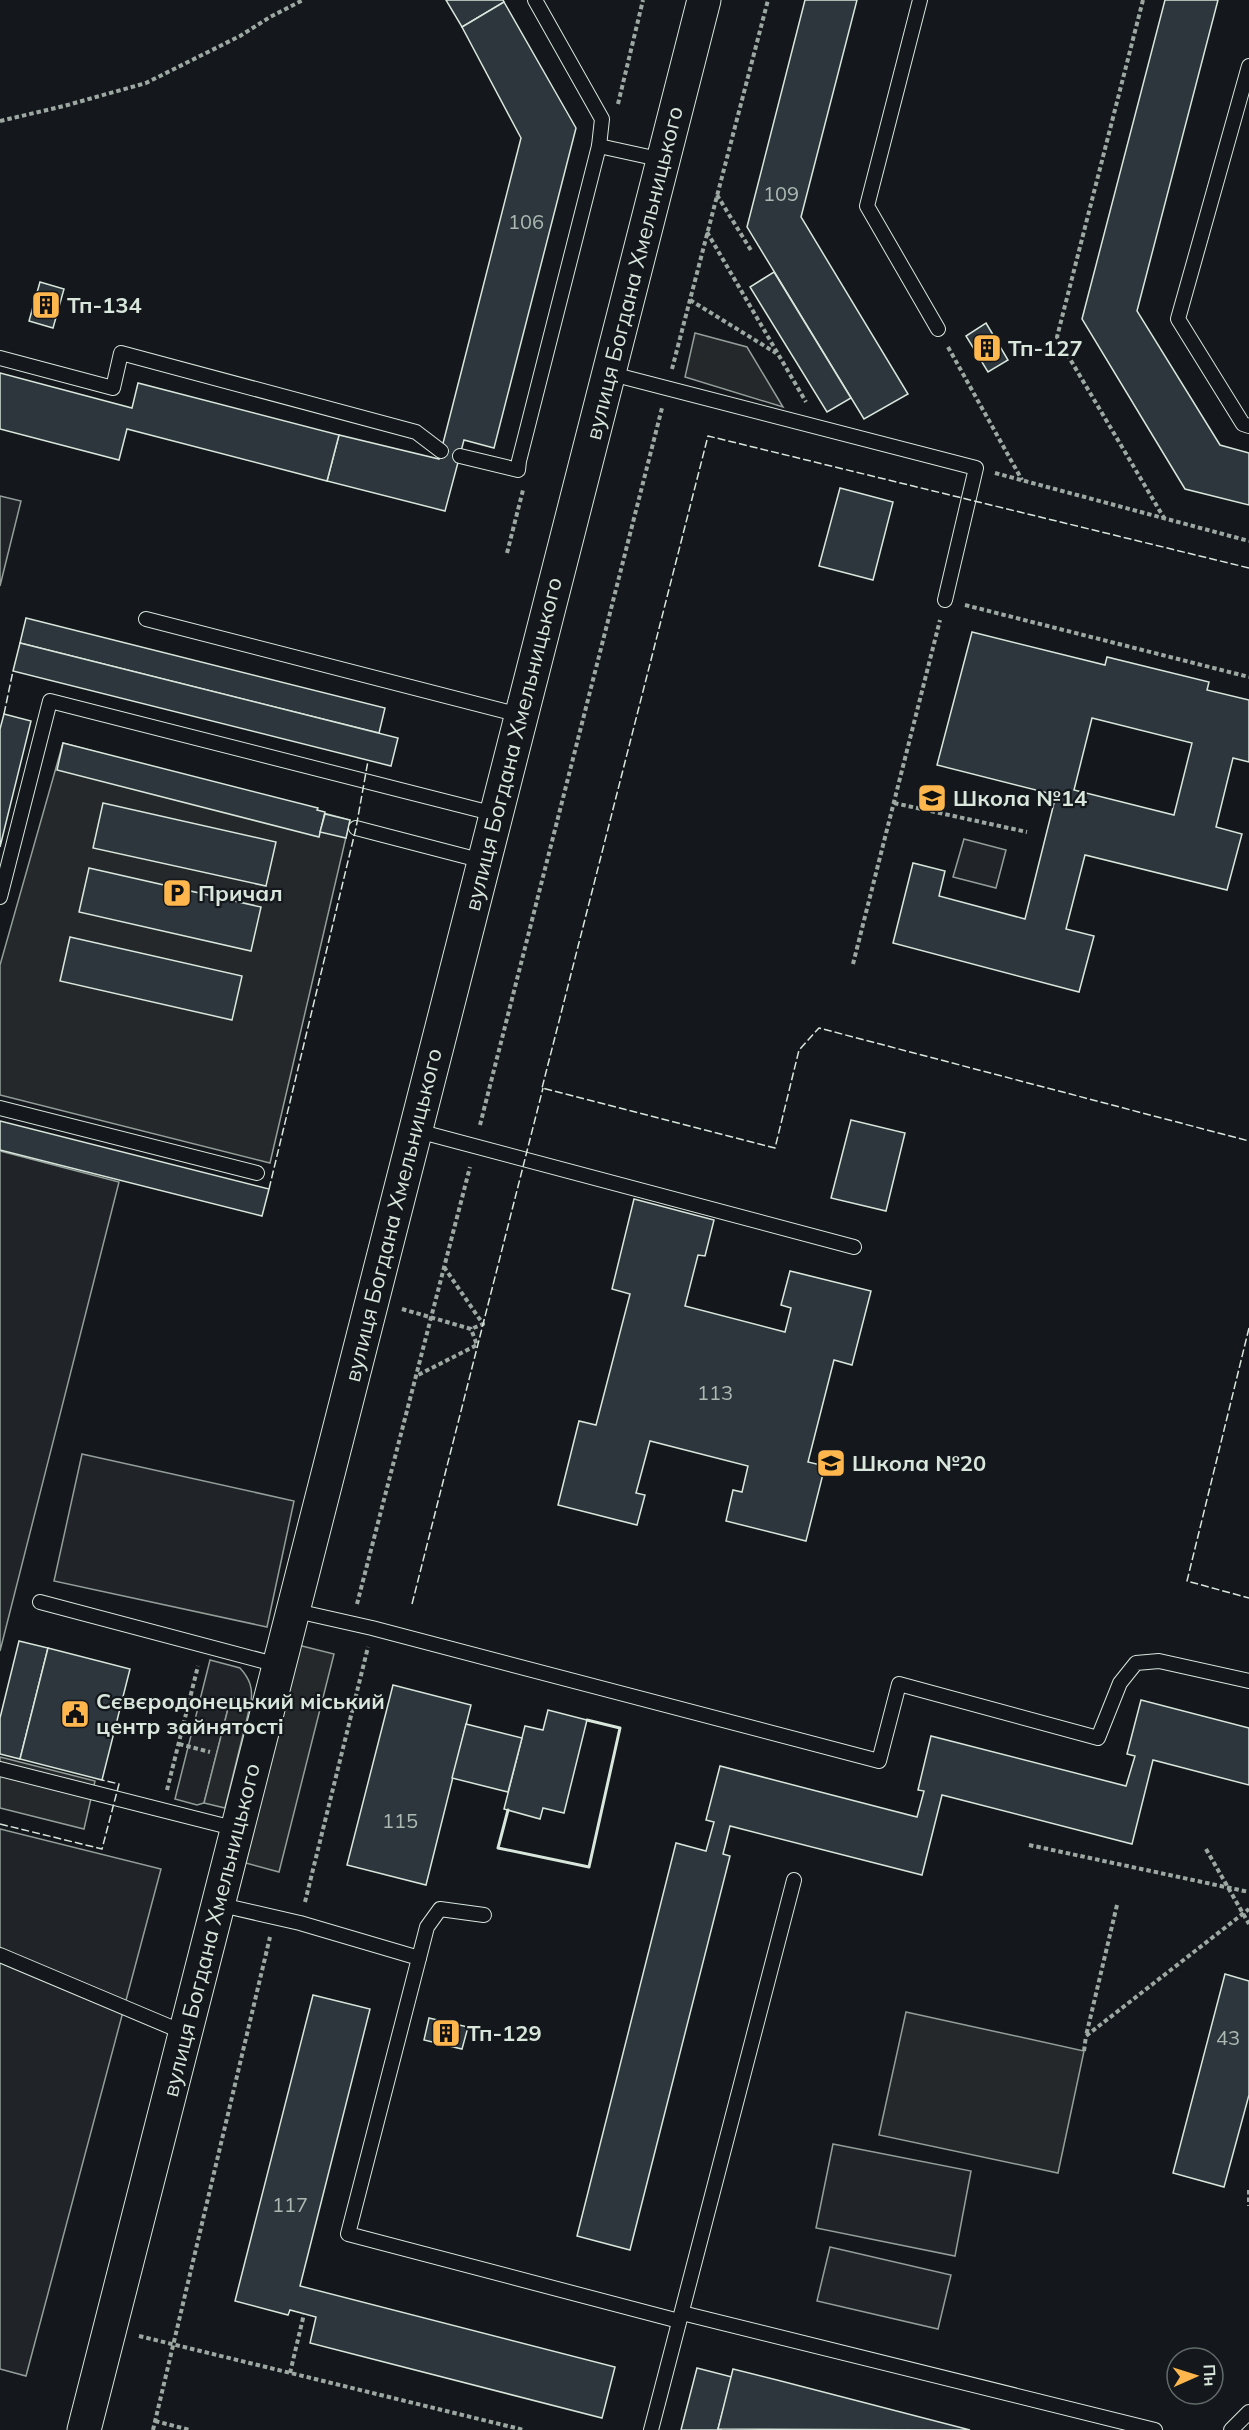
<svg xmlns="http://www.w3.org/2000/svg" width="1249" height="2430" viewBox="0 0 1249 2430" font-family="Mulish,sans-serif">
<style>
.green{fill:#202428;stroke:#939e99;stroke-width:1.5}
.parking{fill:#24282b;stroke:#939e99;stroke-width:1.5}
.building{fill:#2c363c;stroke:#d8e6dc;stroke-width:1.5;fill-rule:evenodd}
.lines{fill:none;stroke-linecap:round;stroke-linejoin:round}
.service-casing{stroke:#d8e6dc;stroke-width:16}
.tertiary-casing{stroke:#d8e6dc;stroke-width:35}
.path{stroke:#9da8a2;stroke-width:4;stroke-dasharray:4.5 3;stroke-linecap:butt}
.service{stroke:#14181c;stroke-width:14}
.tertiary{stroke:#14181c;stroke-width:33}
.fence{stroke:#d8e6dc;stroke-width:1.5;stroke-dasharray:8 3;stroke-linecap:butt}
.wall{stroke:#d8e6dc;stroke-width:3}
.labels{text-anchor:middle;stroke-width:4.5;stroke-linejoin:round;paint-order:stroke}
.number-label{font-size:20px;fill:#adbab4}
.street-label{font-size:22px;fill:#d8e6dc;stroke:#14181c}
.poi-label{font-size:22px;font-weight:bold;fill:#d8e6dc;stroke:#14181c;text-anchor:start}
</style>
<rect width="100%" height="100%" fill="#14181c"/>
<g class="green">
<polygon points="0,496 21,501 0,586"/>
<polygon points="964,839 1006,850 996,888 953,877"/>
<polygon points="0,1151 119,1182 0,1651"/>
<polygon points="82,1454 294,1501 267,1627 54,1581"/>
<path d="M210,1660l30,8c10,11 13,20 11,34l-20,-5 -27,106 -7,2 -22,-6z"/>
<polygon points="0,1829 161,1869 26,2376 0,2369"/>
<polygon points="833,2144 971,2171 955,2256 816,2228"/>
<polygon points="830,2247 951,2275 938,2329 817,2301"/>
</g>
<g class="parking">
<polygon points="695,333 747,347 783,407 685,377"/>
<polygon points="63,743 350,820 270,1163 0,1095 0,965"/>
<polygon points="298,1645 334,1654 279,1872 242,1862"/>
<polygon points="231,1697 251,1702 225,1808 204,1803"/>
<polygon points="0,1757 95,1781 84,1829 0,1808"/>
<polygon points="906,2012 1084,2051 1058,2173 879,2135"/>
</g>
<g class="building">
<polygon points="446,0 503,0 504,2 462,27"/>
<polygon points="805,0 857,0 801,217 908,394 864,419 747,227"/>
<polygon points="1165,0 1218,0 1137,311 1220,445 1249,453 1249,505 1185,489 1082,319"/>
<polygon points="504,2 576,128 494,448 464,440 445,511 327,481 339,435 439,459 521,138 462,27"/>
<polygon points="774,272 851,398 827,412 750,287"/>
<polygon points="40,282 64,289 53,328 29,321"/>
<polygon points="986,323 1008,360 988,372 966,336"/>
<polygon points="0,373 132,408 138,383 339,435 327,481 127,429 119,460 0,429"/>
<polygon points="840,488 893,502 873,580 819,566"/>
<polygon points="26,618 385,708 379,733 20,643"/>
<path d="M972,632l133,33 2,-8 53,13 49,12 -2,8 42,10v62l-16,-4 -17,69 26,7 -15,56 -142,-35 -19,74 28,7 -15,56 -186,-49 20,-80 32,8 -6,25 86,23 31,-124 -119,-30zM1092,718l100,25 -18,72 -100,-25z"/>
<polygon points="20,643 398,738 391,766 13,671"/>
<polygon points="4,714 31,721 0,847 0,729"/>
<polygon points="63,743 318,808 317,810 325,812 319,837 57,770"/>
<polygon points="103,803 276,842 266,886 93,848"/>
<polygon points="325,814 350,820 346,838 320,832"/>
<polygon points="89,868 261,907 251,951 79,912"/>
<polygon points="70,937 242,976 232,1020 60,981"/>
<polygon points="851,1120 905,1133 886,1211 831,1198"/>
<polygon points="0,1121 269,1189 262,1216 0,1150"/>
<polygon points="634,1199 714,1220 705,1256 698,1255 685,1306 785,1332 791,1308 781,1305 790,1271 871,1291 852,1365 834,1360 808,1462 825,1466 806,1541 726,1521 733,1490 742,1492 748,1466 650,1441 636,1493 645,1495 637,1525 558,1505 579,1421 596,1425 630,1294 612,1289"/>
<polygon points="19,1641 48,1648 20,1759 0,1754 0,1718"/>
<polygon points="48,1648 130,1669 102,1780 20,1759"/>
<polygon points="393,1685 471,1705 426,1885 347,1865"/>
<polygon points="1141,1700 1249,1728 1249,1785 1153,1760 1132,1844 942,1795 922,1875 730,1826 723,1854 730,1856 630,2250 577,2236 676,1843 706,1851 714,1822 706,1820 720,1766 917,1817 924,1791 918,1790 931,1736 1126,1786 1135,1756 1127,1754"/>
<polygon points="548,1710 587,1720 564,1813 543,1808 540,1819 504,1809 525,1726 543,1730"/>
<polygon points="466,1724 522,1738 508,1792 452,1778"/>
<polygon points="1225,1974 1249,1981 1249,2095 1224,2187 1173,2173"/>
<polygon points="313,1995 370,2009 300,2286 615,2367 602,2418 310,2343 316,2317 290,2310 288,2315 235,2301"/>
<polygon points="429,2018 468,2027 462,2049 424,2040"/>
<polygon points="697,2368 732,2377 718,2429 722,2430 681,2430"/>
<polygon points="733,2369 777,2380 970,2430 718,2429"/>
</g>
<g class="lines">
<g class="service-casing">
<g id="service">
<polyline points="920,0 867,206 938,329"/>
<polyline points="1249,66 1178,319 1243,424 1249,426"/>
<polyline points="599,146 663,160"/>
<polyline points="0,358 113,388 121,353 416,432 441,451"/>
<polyline points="608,373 976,468 945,600"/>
<polyline points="460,456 518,470 519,461 599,146 602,119 535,0"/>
<polyline points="146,619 520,715"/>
<polyline points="356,828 483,861"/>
<polyline points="0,897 50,701 495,814"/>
<polyline points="0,1108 257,1173"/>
<polyline points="414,1130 854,1247"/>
<polyline points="40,1602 278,1665"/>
<polyline points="292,1610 372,1628 879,1761 899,1684 1098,1738 1120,1683 1136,1663 1159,1661 1249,1681"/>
<polyline points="0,1769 237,1829"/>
<polyline points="217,1904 300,1923 419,1958 348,2234 679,2321"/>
<polyline points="0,1955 185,2033"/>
<polyline points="419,1958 427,1927 440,1909 484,1915"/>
<polyline points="682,2313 1155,2430"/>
<polyline points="651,2430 794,1880"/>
<polyline points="1231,2430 1249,2412"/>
</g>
</g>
<g class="tertiary-casing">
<polyline id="tertiary" points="84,2430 704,0"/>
</g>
<g class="path">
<polyline points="1143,0 1057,337 1164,518"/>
<polyline points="618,104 643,0"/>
<polyline points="0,121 64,106 146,83 240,36 270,17 303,0"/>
<polyline points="717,195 752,252"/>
<polyline points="707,232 806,402"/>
<polyline points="690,300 776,353"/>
<polyline points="948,347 1022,480"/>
<polyline points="672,369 768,0"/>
<polyline points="995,473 1249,541"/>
<polyline points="507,553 523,490"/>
<polyline points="965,605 1249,677"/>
<polyline points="894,803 1027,832"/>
<polyline points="853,964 940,620"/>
<polyline points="480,1125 662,408"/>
<polyline points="444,1267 483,1324 471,1329"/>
<polyline points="402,1309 471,1329 477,1345 416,1376"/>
<polyline points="357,1604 470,1167"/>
<polyline points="179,1744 210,1752"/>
<polyline points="167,1790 198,1666"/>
<polyline points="1029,1845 1249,1892"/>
<polyline points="1206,1849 1249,1924"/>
<polyline points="305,1902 368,1647"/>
<polyline points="1117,1905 1086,2036 1249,1909"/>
<polyline points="1084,2051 1086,2036"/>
<polyline points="1249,2190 1249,2206"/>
<polyline points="139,2336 524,2430"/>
<polyline points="290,2373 304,2314"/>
<polyline points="155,2421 190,2430"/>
<polyline points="153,2430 270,1937"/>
</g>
<use href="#service" class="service"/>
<use href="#tertiary" class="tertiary"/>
<g class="fence">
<polyline points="1249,568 708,436 542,1088 775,1148 799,1050 819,1028 1249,1141"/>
<polyline points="4,714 13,671"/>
<polyline points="269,1189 356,828 368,761"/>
<polyline points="1249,1328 1187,1581 1249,1598"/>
<polyline points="412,1604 543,1088"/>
<polyline points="0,1824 102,1849 119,1784 102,1780"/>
</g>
<polyline class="wall" points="508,1810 498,1848 589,1867 620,1728 587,1720"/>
</g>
<defs>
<g id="building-square" transform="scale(1.5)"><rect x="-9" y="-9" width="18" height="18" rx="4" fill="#ffb74d" stroke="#14181c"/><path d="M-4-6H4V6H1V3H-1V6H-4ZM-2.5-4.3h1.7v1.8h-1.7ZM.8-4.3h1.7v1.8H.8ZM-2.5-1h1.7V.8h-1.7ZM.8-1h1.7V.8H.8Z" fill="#111"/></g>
<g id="school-square" transform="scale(1.5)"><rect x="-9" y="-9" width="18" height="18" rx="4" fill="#ffb74d" stroke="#14181c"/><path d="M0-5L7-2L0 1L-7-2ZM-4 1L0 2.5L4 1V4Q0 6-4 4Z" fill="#111"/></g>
<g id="parking-square" transform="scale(1.5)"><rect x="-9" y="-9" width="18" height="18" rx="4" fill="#ffb74d" stroke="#14181c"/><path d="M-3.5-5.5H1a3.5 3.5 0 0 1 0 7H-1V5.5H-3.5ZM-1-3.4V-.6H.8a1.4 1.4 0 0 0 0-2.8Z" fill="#111"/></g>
<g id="civic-square" transform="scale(1.5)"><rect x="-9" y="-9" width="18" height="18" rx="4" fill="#ffb74d" stroke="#14181c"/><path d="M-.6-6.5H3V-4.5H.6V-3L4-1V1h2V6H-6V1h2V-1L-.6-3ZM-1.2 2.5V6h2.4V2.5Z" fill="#111"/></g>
</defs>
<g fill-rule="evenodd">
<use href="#building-square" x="46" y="305"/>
<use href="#building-square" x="987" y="348"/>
<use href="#school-square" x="932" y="798"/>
<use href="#parking-square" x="177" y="893"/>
<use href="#school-square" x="831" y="1463"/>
<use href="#civic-square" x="75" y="1714"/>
<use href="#building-square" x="446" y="2033"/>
</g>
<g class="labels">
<g class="number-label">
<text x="781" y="201">109</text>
<text x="526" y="229">106</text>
<text x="715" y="1400">113</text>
<text x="400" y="1828">115</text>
<text x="1228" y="2045">43</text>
<text x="290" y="2212">117</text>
</g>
<g class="street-label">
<text transform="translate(634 273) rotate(-76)" y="8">вулиця Богдана Хмельницького</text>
<text transform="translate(513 744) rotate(-76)" y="8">вулиця Богдана Хмельницького</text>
<text transform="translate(393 1215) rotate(-76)" y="8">вулиця Богдана Хмельницького</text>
<text transform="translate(211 1930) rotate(-76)" y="8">вулиця Богдана Хмельницького</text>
</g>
<g class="poi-label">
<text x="67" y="313">Тп-134</text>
<text x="1008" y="356">Тп-127</text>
<text x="953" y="806">Школа №14</text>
<text x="198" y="901">Причал</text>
<text x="852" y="1471">Школа №20</text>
<text x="96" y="1709">Сєвєродонецький міський<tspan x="96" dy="25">центр зайнятості</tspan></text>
<text x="467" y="2041">Тп-129</text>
</g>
</g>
<g transform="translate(1195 2376) rotate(87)"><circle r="28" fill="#14181c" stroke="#626a69" stroke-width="1.5"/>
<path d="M0-4.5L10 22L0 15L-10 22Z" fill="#ffb74d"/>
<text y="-9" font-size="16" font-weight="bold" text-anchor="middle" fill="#d8e6dc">Пн</text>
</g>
</svg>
